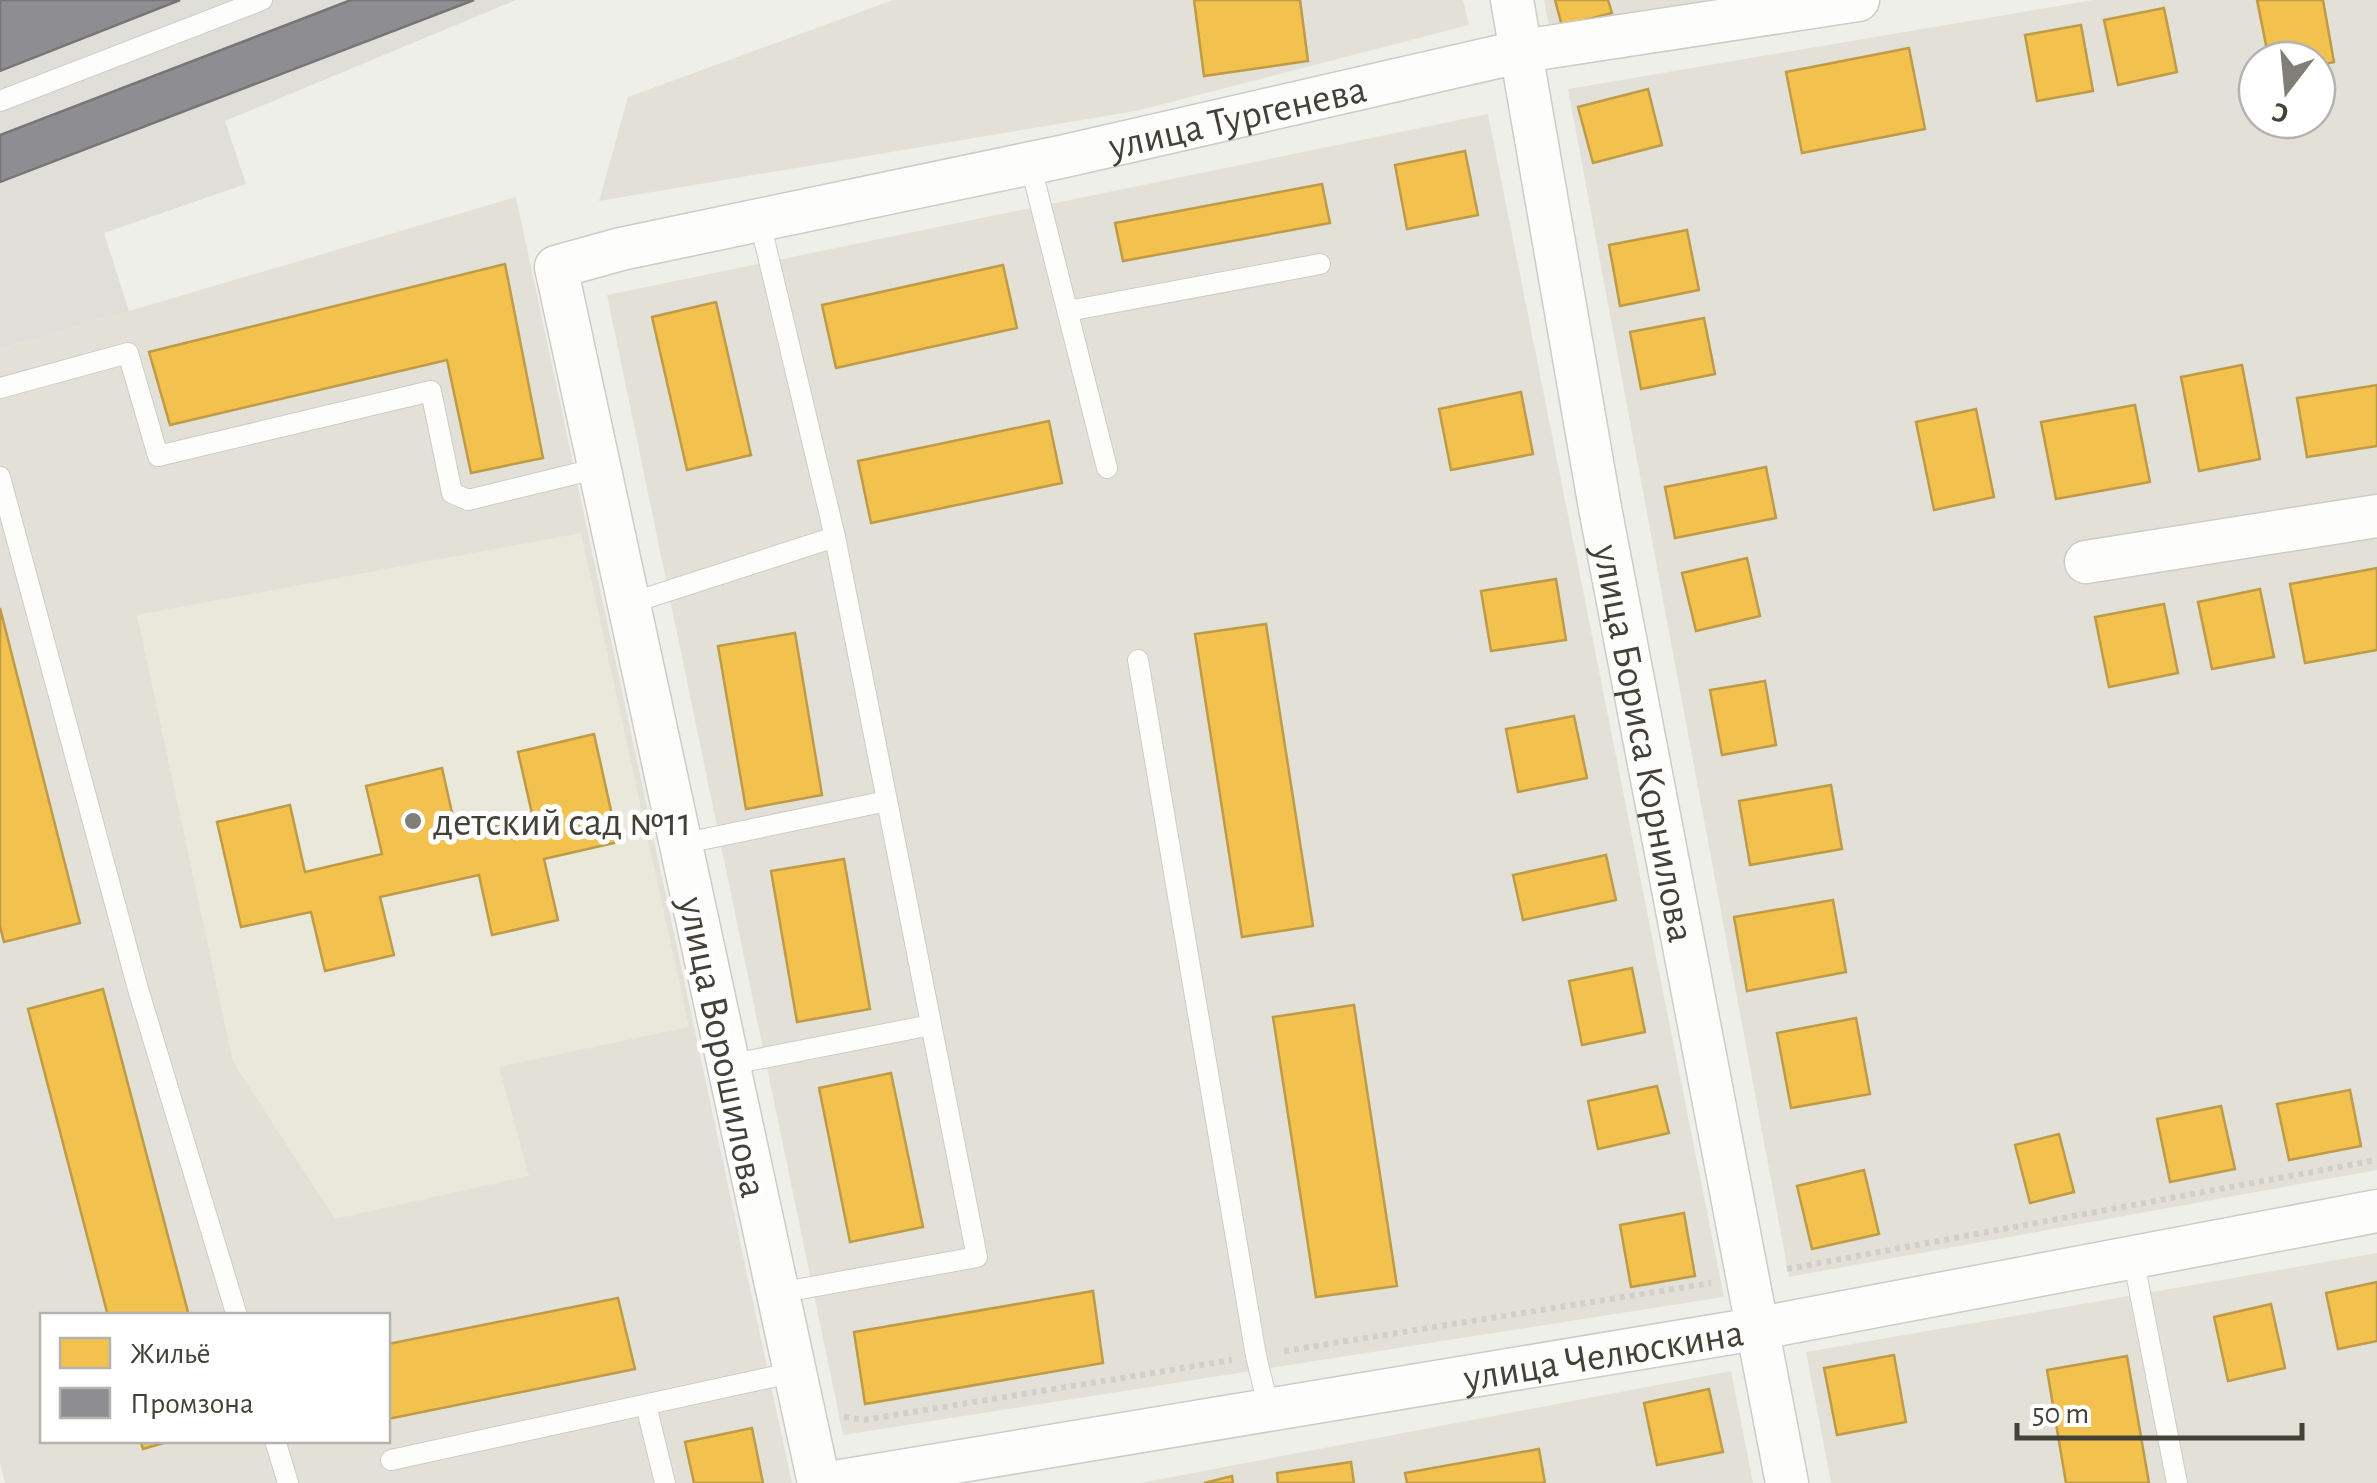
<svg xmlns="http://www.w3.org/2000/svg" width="2377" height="1483" viewBox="0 0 2377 1483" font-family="'Alegreya Sans',sans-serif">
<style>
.residential{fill:#e3e1d7;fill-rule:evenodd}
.industrial{fill:#dfded8}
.education{fill:#e9e8da}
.homes{fill:#f2c14e;stroke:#be9b47;stroke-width:2.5}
.industry{fill:#8d8d92;stroke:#777676;stroke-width:2.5}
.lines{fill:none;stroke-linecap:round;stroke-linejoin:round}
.lane-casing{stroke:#cdcdc7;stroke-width:22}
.street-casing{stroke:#cdcdc7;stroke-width:45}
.path{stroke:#d0cfcb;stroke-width:6;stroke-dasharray:5 5;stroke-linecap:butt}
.lane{stroke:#fdfdfc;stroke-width:20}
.street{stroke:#fdfdfc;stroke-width:42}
.poi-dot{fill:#807e75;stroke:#fff;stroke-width:4}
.labels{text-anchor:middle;stroke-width:10;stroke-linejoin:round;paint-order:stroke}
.street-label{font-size:40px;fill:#444136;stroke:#fff}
.poi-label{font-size:40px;fill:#444136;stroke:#fff;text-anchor:start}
</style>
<rect width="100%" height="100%" fill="#efefea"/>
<g class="residential">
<polygon points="893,0 1463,0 1469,25 1136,111 599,201 628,97"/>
<polygon points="1544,0 1731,0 1550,31"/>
<path d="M2093,0h284v1170l-588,107 -221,-1188zM2257,60h60v60h-60z"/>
<polygon points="1488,114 1724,1297 843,1435 607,295"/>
<path d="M516,197l276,1286h-787l-5,-20v-1114zM42,1316h346v124h-346z"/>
<polygon points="2377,1253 2377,1483 1831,1483 1806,1352"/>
<polygon points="1731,1371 1753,1483 1140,1483"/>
</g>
<polygon class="industrial" points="0,0 516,0 225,121 246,184 104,233 129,311 0,349"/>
<polygon class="education" points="581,533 689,1027 499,1067 529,1176 335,1219 233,1062 137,615"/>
<g class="homes">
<polygon points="1194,0 1300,0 1308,61 1204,76"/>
<polygon points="1555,0 1608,0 1612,13 1562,26"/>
<polygon points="2257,0 2323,0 2334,62 2317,66 2317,60 2269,60"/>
<polygon points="2164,8 2177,72 2118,85 2104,20"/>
<polygon points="2081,25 2093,91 2037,101 2025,35"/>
<polygon points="1909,48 1925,129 1802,153 1786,72"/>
<polygon points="1648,89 1662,145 1593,163 1578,107"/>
<polygon points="1465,151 1478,215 1407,229 1395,165"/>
<polygon points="1322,184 1330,223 1123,261 1115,223"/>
<polygon points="1687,230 1699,290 1620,306 1609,245"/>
<polygon points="505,264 543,458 471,473 447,360 170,425 149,352"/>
<polygon points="1003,265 1017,328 836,368 822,305"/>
<polygon points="716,302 751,455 687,470 652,317"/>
<polygon points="1704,318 1715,374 1641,389 1630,332"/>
<polygon points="2242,365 2260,459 2199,471 2181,377"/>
<polygon points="2377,385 2377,446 2307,457 2297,398"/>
<polygon points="1521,392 1533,454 1451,470 1439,409"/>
<polygon points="2135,405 2150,482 2056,499 2041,422"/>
<polygon points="1976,409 1994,497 1934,510 1916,422"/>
<polygon points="1049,421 1062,483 871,523 858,461"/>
<polygon points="1766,467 1776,518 1675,538 1665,487"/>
<polygon points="1747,558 1760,616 1696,631 1682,573"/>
<polygon points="2377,568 2377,650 2305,663 2290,584"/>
<polygon points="1556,579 1566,640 1491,651 1481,591"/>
<polygon points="2260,589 2274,657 2212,669 2198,602"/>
<polygon points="2164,604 2178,673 2109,687 2095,617"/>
<polygon points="0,608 80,923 4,942 0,926"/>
<polygon points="1266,624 1313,926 1242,937 1195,634"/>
<polygon points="795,633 822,795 746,809 718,646"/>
<polygon points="1765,681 1776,745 1722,755 1710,690"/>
<polygon points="1574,716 1587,778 1518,792 1506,729"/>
<polygon points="594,734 618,842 544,859 558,920 492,935 479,875 380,897 394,955 325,971 311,912 241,927 217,822 290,805 305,872 382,854 366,786 442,768 457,835 533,818 518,752"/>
<polygon points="1831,785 1842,849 1750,865 1739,801"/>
<polygon points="1606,855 1616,900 1523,920 1513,875"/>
<polygon points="844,859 870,1009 797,1022 771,871"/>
<polygon points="1833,900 1846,972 1747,991 1734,917"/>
<polygon points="1632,968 1645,1032 1582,1045 1569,981"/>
<polygon points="103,989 189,1316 108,1316 28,1009"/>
<polygon points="1354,1005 1397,1286 1316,1297 1273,1017"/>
<polygon points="1856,1018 1870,1094 1791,1108 1777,1033"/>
<polygon points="891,1073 923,1227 850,1242 819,1088"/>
<polygon points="1657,1086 1669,1133 1598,1149 1588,1101"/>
<polygon points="2350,1090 2361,1146 2289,1160 2277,1104"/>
<polygon points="2221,1106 2235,1169 2170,1182 2157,1119"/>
<polygon points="2059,1134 2074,1192 2030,1203 2015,1145"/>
<polygon points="1864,1170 1879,1234 1812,1249 1797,1186"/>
<polygon points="1684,1213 1695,1276 1631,1287 1620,1225"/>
<polygon points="2377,1282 2377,1341 2338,1349 2326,1293"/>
<polygon points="1093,1291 1103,1363 865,1404 854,1332"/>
<polygon points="618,1298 635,1369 388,1419 388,1344"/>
<polygon points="2271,1304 2285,1368 2228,1381 2214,1317"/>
<polygon points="1894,1355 1906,1422 1837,1435 1824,1368"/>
<polygon points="2127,1356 2149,1483 2066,1483 2047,1370"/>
<polygon points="1709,1389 1723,1452 1657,1465 1644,1403"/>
<polygon points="752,1428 763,1483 694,1483 685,1442"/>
<polygon points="140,1440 174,1440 143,1449"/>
<polygon points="1539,1449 1545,1483 1407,1483 1405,1473"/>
<polygon points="1351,1462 1354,1483 1278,1483 1277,1473"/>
<polygon points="1232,1476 1233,1483 1204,1483"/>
</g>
<g class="industry">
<polygon points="0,0 180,0 0,71"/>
<polygon points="351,0 474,0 0,182 0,135"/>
</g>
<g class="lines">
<g class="lane-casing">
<g id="lane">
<polyline points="0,101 262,0"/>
<polyline points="1030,163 1107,468"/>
<polyline points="759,218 835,537"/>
<polyline points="1068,311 1320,264"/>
<polyline points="0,388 128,353 158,456 431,391 452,493 468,500 599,468"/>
<polyline points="0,477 138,989 237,1316"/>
<polyline points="628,604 835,537 977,1257 778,1293"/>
<polyline points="1138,660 1256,1356 1269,1409"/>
<polyline points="681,844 887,801"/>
<polyline points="728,1065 931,1025"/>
<polyline points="2133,1257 2177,1483"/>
<polyline points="646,1405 665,1483"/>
<polyline points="275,1440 288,1483"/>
<polyline points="391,1460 795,1372"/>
</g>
</g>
<g class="street-casing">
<g id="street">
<path id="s1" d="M1512,0l88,508 187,975"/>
<polyline points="2086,562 2377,516"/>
<path id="s2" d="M819,1483l-263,-1216 65,-18 444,-93 458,-105 335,-51"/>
<path id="s3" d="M829,1483l926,-154 622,-118"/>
</g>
</g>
<g class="path">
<polyline points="1787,1269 2377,1160"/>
<polyline points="1284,1351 1711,1283"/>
<polyline points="844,1417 864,1420 1232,1360"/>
</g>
<use href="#lane" class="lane"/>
<use href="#street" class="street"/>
</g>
<circle class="poi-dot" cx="413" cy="821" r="10"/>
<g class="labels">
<g class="street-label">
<text dy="14" stroke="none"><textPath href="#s2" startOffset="1942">улица Тургенева</textPath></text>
<text dy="14" stroke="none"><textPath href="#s1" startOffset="755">улица Бориса Корнилова</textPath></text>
<text transform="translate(724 1047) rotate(78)" y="14">улица Ворошилова</text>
<text dy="14" stroke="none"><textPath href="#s3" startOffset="785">улица Челюскина</textPath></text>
</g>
<g class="poi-label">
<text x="433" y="835">детский сад №11</text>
</g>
</g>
<rect x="40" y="1313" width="350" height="130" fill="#ffffff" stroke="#b4b3af" stroke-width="2.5"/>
<rect x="60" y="1338" width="50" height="30" fill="#f2c14e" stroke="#b4b3af" stroke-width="2.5"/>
<text x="130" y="1363" font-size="30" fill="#444136">Жильё</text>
<rect x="60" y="1388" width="50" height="30" fill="#8d8d92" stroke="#b4b3af" stroke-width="2.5"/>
<text x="130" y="1413" font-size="30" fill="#444136">Промзона</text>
<g transform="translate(2287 90) rotate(196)"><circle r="48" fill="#ffffff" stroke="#b4b3af" stroke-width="2.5"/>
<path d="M0-8L18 38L0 25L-18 38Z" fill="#807e75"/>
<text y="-15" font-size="28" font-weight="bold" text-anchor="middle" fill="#444136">С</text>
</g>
<path d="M2017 1423v15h285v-15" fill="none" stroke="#444136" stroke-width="5"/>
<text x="2032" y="1423" font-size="30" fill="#444136" stroke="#ffffff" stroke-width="8" paint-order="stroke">50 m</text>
</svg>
